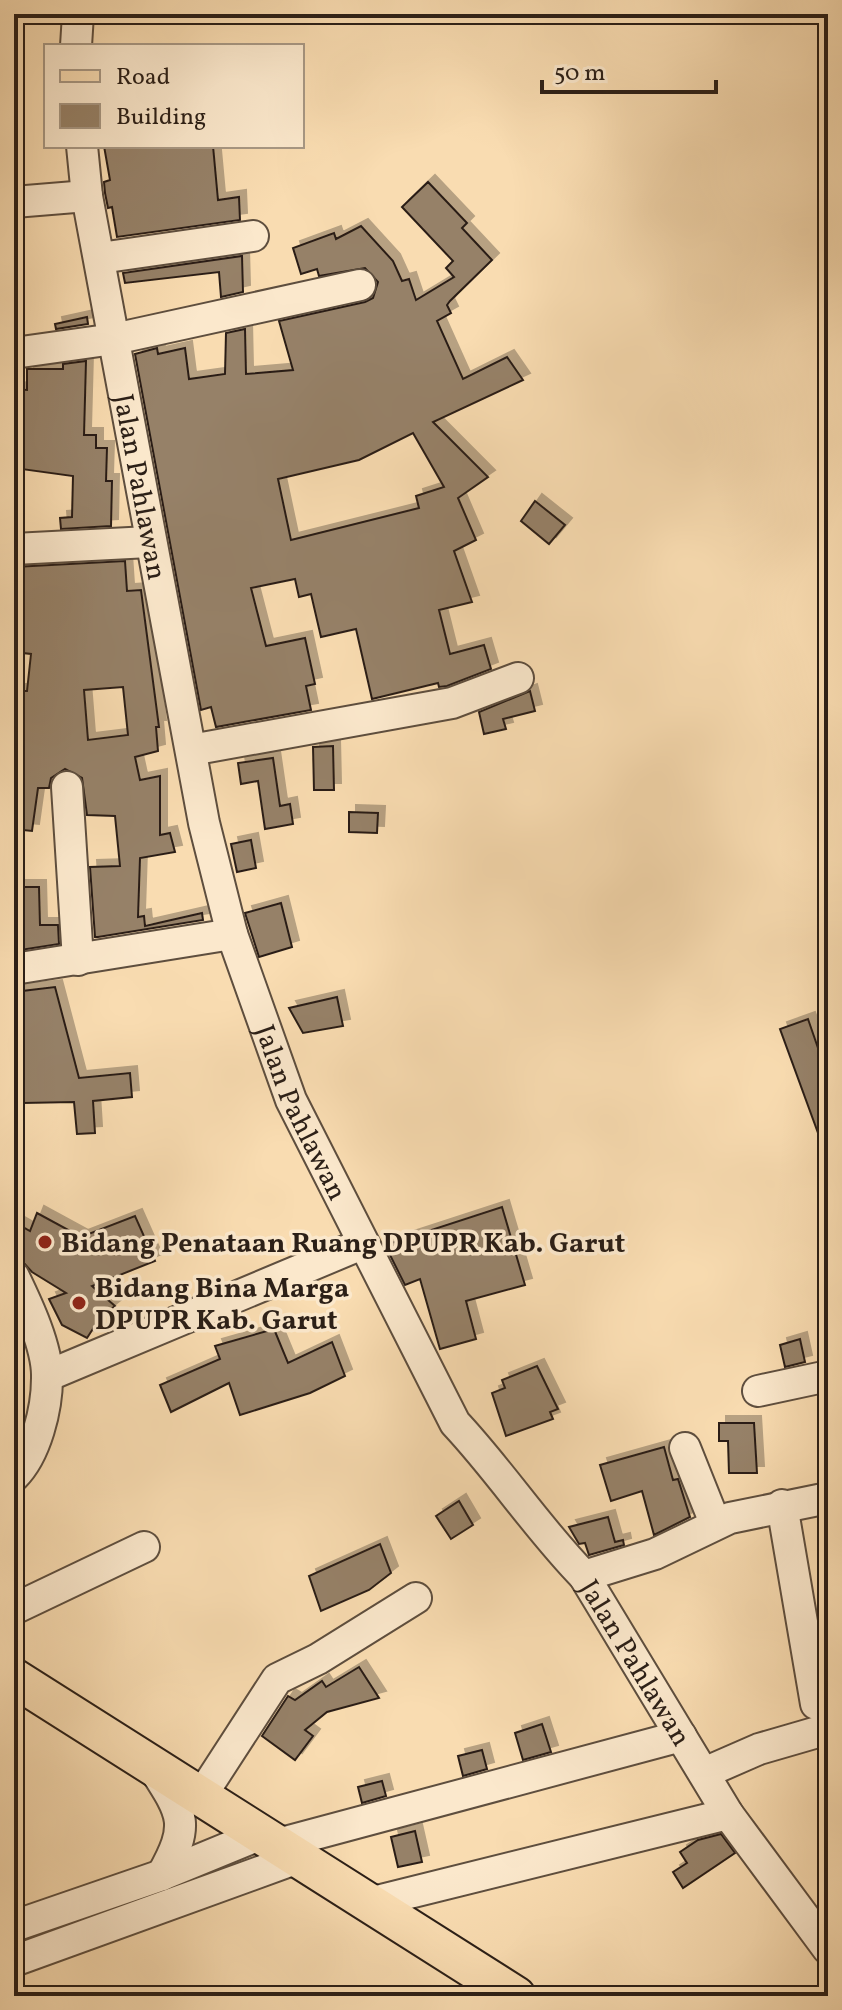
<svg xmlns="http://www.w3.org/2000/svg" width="842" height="2010" viewBox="0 0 842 2010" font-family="Vollkorn,serif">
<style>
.building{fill:#968167;stroke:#2b1f17;stroke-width:2;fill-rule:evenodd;filter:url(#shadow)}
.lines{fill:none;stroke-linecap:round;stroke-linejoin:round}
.minor-casing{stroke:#5e4e3e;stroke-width:34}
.major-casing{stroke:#2b1f17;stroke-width:42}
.minor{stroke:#fbe8cc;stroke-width:30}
.major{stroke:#f9dcb1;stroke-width:38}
.poi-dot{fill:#8f2418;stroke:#fbe8cc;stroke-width:3}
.labels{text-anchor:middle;stroke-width:7;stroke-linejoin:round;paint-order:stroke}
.street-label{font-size:28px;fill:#2b1f17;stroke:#fbe8cc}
.poi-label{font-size:28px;font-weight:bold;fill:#2b1f17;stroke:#fbe8cc;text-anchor:start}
</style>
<defs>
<filter id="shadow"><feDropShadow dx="7" dy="-7" stdDeviation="0" flood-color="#0004"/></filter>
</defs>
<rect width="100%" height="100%" fill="#f9dcb1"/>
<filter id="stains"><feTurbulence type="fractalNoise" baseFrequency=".0025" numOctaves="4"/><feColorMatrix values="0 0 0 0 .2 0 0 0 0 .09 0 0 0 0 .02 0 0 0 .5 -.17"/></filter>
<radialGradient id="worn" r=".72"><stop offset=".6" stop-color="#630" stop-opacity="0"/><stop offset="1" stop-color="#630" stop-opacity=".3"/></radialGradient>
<g class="building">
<polygon points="104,146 213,146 218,200 239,197 240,220 117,237 112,207 108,208 105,193 104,182 110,180"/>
<path d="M428,182l39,41 -5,5 30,32 -42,41 -3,4 4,8 -14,8 26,58 44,-22 16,23 -90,42 55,55 -30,21 18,42 -22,11 18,51 -33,8 11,44 34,-9 7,24 -44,17 -8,1 -1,-4 -66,16 -16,-70 -35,8 -10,-43 -12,3 -4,-18 -44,9 15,58 39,-8 10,46 -9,2 5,24 -95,17 -5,-20 -10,3 -66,-356 22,-6 1,6 27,-6 4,31 36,-5 1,-41 19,-4 1,45 47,-4 -14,-49 86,-19 8,-4 5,-16 -13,-14 -46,8 -2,-7 -16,5 -8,-26 41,-15 2,6 25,-13 32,35 9,20 7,-2 7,21 38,-23 -8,-9 7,-7 -51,-54zM413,433l31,54 -28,9 3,12 -128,32 -13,-61 81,-19z"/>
<polygon points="242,256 243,292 221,297 219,272 125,283 123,273"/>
<polygon points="87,317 88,324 56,329 55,324"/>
<polygon points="86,361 84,435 96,435 96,448 107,448 106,481 112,481 111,526 61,529 60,518 72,517 73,476 14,468 14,389 27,390 27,369 63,369 63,364"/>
<polygon points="535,501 565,525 549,544 521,521"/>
<path d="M125,561l2,30 14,-1 18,137h-3l2,24 -23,6 5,23 20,-4v59l10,-2 5,19 -35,6 -2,59 6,-1 1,10 57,-13 1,7 -105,17h-3l-5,-70 30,-1 -5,-50 -28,-1 -5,-37 -17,-9 -14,9 -2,10h-11l-6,43 -18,-2 5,-50 -5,-1 2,-87h11l4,-37 -17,-2v-85zM123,687l5,48 -40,5 -4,-50z"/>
<polygon points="530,691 535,711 503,719 506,729 484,734 479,712"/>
<polygon points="333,746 334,790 314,790 313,747"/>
<polygon points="273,758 280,806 290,804 293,824 265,829 258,781 241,784 238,763"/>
<polygon points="349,812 378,813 377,833 349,832"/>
<polygon points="251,840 256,868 237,872 231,844"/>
<polygon points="19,887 39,887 40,925 58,925 59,944 14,951 14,925 20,925"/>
<polygon points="281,903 292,947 259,957 245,913"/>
<polygon points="55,987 79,1078 130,1073 132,1097 93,1101 95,1133 77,1134 74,1102 23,1103 21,1056 14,1056 14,1036 17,1036 14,992"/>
<polygon points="337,997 343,1026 303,1033 289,1008"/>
<polygon points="808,1019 828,1077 828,1152 825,1152 780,1029"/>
<polygon points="502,1207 525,1285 466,1301 476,1339 440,1349 420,1279 405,1285 385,1245"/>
<polygon points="37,1213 81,1237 135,1216 155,1261 92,1286 115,1306 100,1318 87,1338 62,1325 49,1299 66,1293 32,1272 23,1262 14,1259 14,1222 30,1231"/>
<polygon points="274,1329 288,1363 332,1342 345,1376 310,1393 240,1415 229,1383 171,1412 160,1385 220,1359 215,1346"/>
<polygon points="800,1339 805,1362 785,1367 780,1345"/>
<polygon points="537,1366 558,1409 550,1412 553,1419 506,1436 492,1393 505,1388 502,1380"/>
<polygon points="719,1423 754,1423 757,1473 729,1473 728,1441 719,1441"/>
<polygon points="664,1447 673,1480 678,1479 690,1517 654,1535 642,1491 611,1501 600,1465"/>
<polygon points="459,1501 473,1525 451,1539 436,1516"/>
<polygon points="608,1517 615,1542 623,1540 624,1545 589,1555 585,1543 579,1544 569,1527"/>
<polygon points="380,1544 391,1573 369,1590 321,1611 309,1576"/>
<polygon points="359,1667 379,1698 327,1712 305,1730 313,1736 295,1760 262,1736 288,1696 295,1700 322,1681 326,1687"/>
<polygon points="542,1724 551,1752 523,1760 515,1733"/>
<polygon points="482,1750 487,1769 463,1776 458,1756"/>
<polygon points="382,1781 386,1796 362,1803 358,1787"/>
<polygon points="415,1831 422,1862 398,1867 391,1837"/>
<polygon points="721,1834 735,1853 683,1888 673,1872 687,1863 680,1852 698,1840"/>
</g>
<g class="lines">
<g class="minor-casing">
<g id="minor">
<polyline points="76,46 78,14"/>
<path id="s1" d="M82,146l5,50 117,627 28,111 59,166 164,323c46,49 82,105 129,153l144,238 100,135"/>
<polyline points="14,202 87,196"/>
<polyline points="100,258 253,236"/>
<polyline points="14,353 114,339 360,285"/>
<polyline points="14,549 149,542"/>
<polyline points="191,750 452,703 518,678"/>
<polyline points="67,787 78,960"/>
<polyline points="14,969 232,934"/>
<path d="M14,1277c13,27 34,71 33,101 0,31 -11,76 -33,98"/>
<polyline points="47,1376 362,1244"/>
<polyline points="758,1391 828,1376"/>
<polyline points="685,1448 715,1523"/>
<polyline points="782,1505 816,1704"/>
<polyline points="584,1576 655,1554 730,1518 828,1498"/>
<polyline points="14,1609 144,1547"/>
<path d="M154,1769c30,46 36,56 8,106"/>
<polyline points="704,1773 759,1749 828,1729"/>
<polyline points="201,1796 277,1679 318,1659 416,1598"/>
<polyline points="278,1844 681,1736"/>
<polyline points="369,1903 728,1814"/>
<polyline points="14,1926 162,1875 264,1833"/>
<polyline points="14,1961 298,1858"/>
</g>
</g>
<g class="major-casing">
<polyline id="major" points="14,1678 516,1996"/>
</g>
<use href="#minor" class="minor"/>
<use href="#major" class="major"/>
</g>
<g class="poi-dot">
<circle cx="45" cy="1242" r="8"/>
<circle cx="79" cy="1303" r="8"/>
</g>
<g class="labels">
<g class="street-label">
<text dy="10" stroke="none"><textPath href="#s1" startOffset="346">Jalan Pahlawan</textPath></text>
<text dy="10" stroke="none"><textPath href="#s1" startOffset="994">Jalan Pahlawan</textPath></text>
<text dy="10" stroke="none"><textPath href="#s1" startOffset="1642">Jalan Pahlawan</textPath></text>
</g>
<g class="poi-label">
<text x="61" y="1252">Bidang Penataan Ruang DPUPR Kab. Garut</text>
<text x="95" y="1297">Bidang Bina Marga<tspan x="95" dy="32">DPUPR Kab. Garut</tspan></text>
</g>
</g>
<rect width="842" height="2010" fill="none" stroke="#f9dcb1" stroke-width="48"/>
<rect x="16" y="16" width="810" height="1978" fill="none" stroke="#2b1f17" stroke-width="4"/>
<rect x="24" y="24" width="794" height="1962" fill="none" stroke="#2b1f17" stroke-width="2"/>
<rect x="44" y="44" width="260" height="104" fill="#fbe8cc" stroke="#a89884" stroke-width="2"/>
<rect x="60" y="70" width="40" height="12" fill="#f9dcb1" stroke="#a89884" stroke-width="2"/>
<text x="116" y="84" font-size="24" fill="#2b1f17">Road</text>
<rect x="60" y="104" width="40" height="24" fill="#968167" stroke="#a89884" stroke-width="2"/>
<text x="116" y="124" font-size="24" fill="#2b1f17">Building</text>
<path d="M542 80v12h174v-12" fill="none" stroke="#2b1f17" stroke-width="4"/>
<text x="554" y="80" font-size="24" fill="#2b1f17" stroke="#fbe8cc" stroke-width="6" paint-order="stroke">50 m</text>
<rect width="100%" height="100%" filter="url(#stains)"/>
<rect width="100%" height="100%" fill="url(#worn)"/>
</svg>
